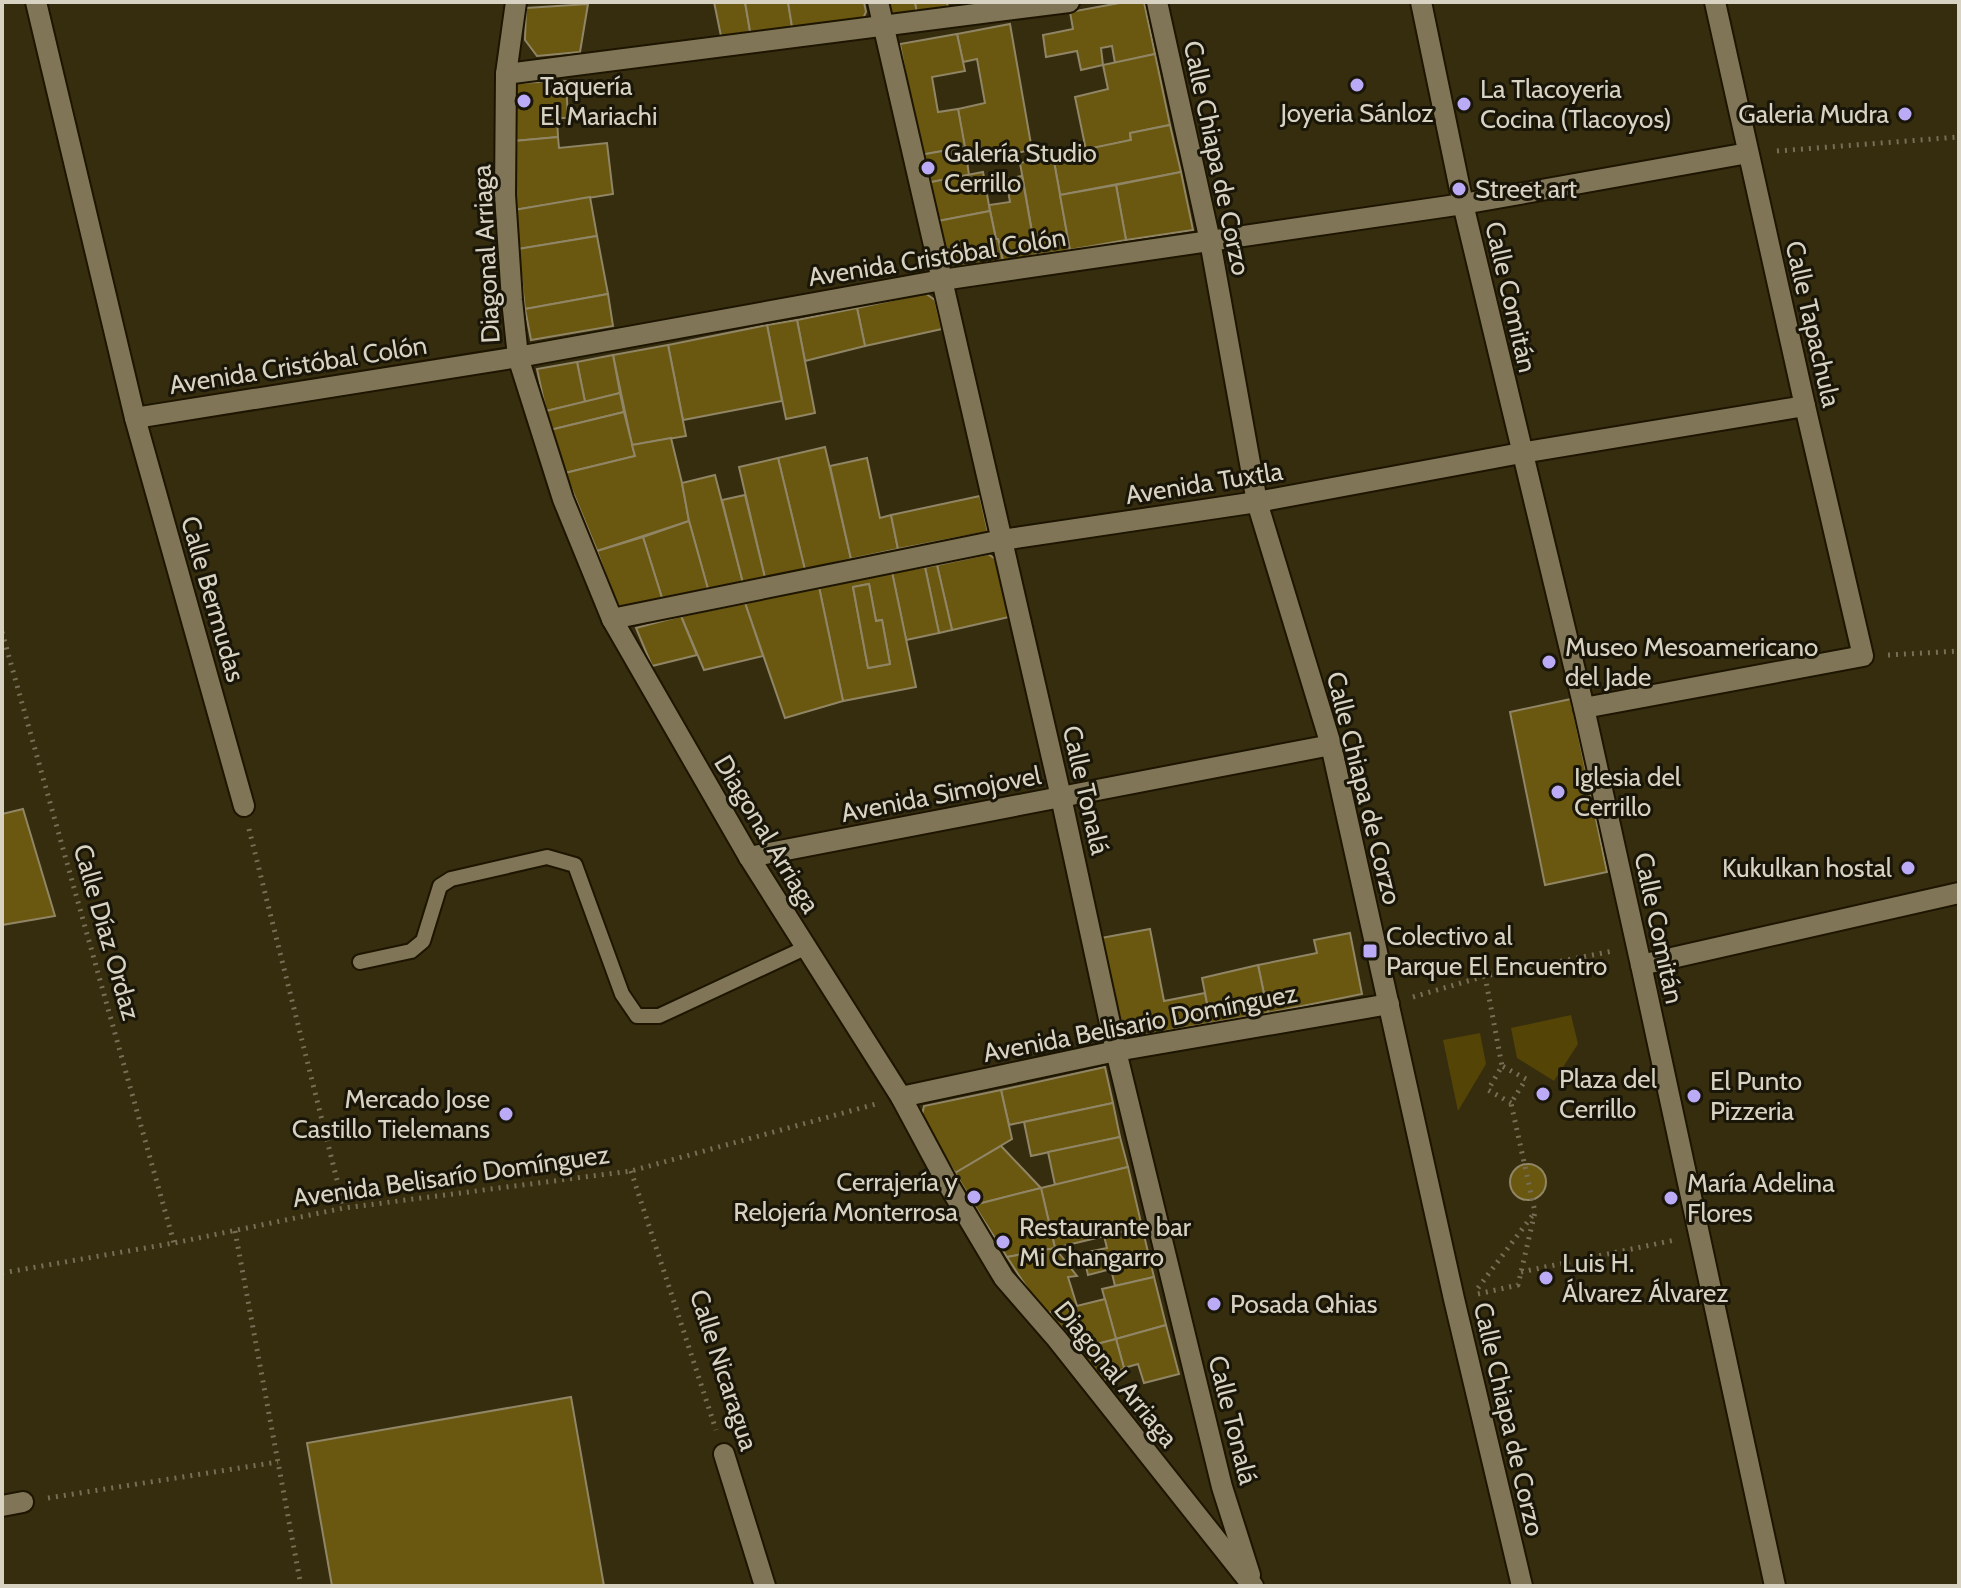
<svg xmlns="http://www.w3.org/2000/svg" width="1961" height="1588" viewBox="0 0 1961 1588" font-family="Cabin,sans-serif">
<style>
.green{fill:#544406}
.building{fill:#6a5710;stroke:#908666;stroke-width:2;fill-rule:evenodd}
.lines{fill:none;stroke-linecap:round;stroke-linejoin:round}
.service-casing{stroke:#1d1500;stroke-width:18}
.minor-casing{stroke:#1d1500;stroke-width:24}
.path{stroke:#766e55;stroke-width:5;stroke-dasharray:2 6;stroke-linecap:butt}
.service{stroke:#807657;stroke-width:14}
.minor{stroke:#807657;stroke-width:20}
.poi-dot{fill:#bbaaf6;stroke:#191609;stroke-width:3}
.labels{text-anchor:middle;stroke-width:6;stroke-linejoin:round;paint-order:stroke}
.poi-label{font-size:26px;fill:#d7d2c1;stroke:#191609;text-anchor:start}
.street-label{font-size:26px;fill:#d7d2c1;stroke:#191609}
</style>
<rect width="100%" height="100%" fill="#362d0f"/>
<g class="green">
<polygon points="1571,1015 1578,1044 1554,1081 1517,1058 1511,1028"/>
<polygon points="1480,1033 1486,1064 1458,1111 1443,1040"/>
</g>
<g class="building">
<polygon points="714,2 745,2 751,37 722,41"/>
<polygon points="745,2 788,2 793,33 751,37"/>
<polygon points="788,2 864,2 866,12 861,23 793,33"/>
<polygon points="882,2 915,2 918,18 894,22"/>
<polygon points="915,2 947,2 949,14 918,18"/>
<polygon points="1125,2 1144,2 1155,54 1115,63 1112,46 1101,48 1103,65 1081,70 1077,51 1046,57 1043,35 1073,29 1070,12"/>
<polygon points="588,4 580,52 537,56 525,40 526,8"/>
<polygon points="1010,24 1032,150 967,162 958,109 985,103 977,59 963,62 957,34"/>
<polygon points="957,34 965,71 932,77 938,112 958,109 965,147 920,155 900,44"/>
<polygon points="1155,54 1170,125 1130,133 1131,140 1086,150 1075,97 1108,89 1103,65"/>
<polygon points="566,81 568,118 557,118 558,137 514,141 513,83"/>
<polygon points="1170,125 1181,172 1060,195 1053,156 1131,140 1130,133"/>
<polygon points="558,137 559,148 607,143 613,194 514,210 514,141"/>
<polygon points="965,147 969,175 926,183 920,155"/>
<polygon points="1053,156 1070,250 1036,255 1020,163"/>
<polygon points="983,172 990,211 933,222 926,183"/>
<polygon points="1181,172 1193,230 1126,240 1116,185"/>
<polygon points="1022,176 1036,255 1003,261 998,239 996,239 989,205 1010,202 1006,179"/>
<polygon points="1116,185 1126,240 1070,250 1060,195"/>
<polygon points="590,197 597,236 518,249 514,210"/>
<polygon points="990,211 996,239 998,239 1003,261 942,272 933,222"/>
<polygon points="597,236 608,294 525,309 518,249"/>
<polygon points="925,293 935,300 942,329 865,346 857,308"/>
<polygon points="608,294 613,326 531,340 525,309"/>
<polygon points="857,308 865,346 805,361 797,320"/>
<polygon points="797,320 815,413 786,419 767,325"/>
<polygon points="767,325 782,401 683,420 668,345"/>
<polygon points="668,345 686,436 632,445 613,355"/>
<polygon points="613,355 620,393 585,402 577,362"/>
<polygon points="577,362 585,402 546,411 537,369"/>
<polygon points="620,393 624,412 550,430 546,411"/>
<polygon points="624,412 635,456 565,473 550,430"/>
<polygon points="671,438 682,483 689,521 597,551 565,473 635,456 632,445"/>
<polygon points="825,447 851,559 805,570 778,458"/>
<polygon points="778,458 805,570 765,578 739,467"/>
<polygon points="867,458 880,518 891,515 898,549 851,559 830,466"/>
<polygon points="715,475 743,583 708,589 689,521 682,483"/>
<polygon points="745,495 765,578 743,583 722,500"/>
<polygon points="980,496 988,532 898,549 891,515"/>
<polygon points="689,521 708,589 662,598 643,537"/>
<polygon points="643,537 662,598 618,609 597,551"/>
<polygon points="988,554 997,560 1009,617 952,630 937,565"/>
<polygon points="937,565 952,630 939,633 925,567"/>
<polygon points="925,567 939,633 906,640 892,572"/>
<path d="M892,572l24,115 -73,14 -24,-114zM869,584l7,37 6,-1 8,44 -22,4 -15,-81z"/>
<polygon points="869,584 876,621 882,620 890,664 868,668 853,587"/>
<polygon points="819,587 843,701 785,718 745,603"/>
<polygon points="745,603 763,656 704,670 681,616"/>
<polygon points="681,616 697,655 652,666 636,628"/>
<polygon points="1571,699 1607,872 1545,885 1510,712"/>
<polygon points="23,809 55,916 2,925 2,814"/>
<polygon points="1150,929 1164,1001 1205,993 1211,1023 1121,1039 1101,938"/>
<polygon points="1350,933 1362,994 1268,1013 1258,965 1317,953 1314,940"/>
<polygon points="1258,965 1268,1013 1211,1023 1202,978"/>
<polygon points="1105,1067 1113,1103 1009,1125 1001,1090"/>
<polygon points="1001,1090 1012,1139 955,1173 921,1119 924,1106"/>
<polygon points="1113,1103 1120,1137 1031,1156 1024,1122"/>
<polygon points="1120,1137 1128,1167 1055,1185 1048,1152"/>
<polygon points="1001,1146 1041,1188 974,1205 955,1173"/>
<circle cx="1528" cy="1182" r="18"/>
<polygon points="1128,1167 1142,1227 1055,1248 1041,1188"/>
<polygon points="1041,1188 1055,1248 1007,1257 974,1205"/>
<polygon points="1142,1227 1154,1277 1115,1286 1111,1269 1088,1275 1083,1253 1107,1248 1104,1236"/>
<polygon points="1055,1248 1077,1276 1068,1277 1077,1306 1044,1314 1007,1257"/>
<polygon points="1154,1277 1166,1325 1116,1339 1102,1289"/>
<polygon points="1105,1299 1116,1339 1074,1350 1044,1314"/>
<polygon points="1166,1325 1179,1374 1144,1383 1138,1364 1124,1368 1116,1339"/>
<polygon points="1116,1339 1124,1368 1100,1383 1074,1350"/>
<polygon points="571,1397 604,1586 332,1586 307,1443"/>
</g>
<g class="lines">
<g class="service-casing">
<polyline id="service" points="360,962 411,951 423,941 440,886 451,879 547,857 575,865 622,994 637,1016 659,1016 805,948"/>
</g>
<g class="minor-casing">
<g id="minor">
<polyline points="36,2 135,418 244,806"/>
<polyline points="516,2 506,74 505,195 512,300 518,357 563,499 612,619 749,857 901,1097 945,1179 1004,1278 1057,1339 1253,1586"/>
<polyline points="878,2 1061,797 1116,1051 1222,1487 1250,1575"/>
<polyline points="1157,2 1210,241 1257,502 1331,745 1454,1299 1522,1586"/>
<polyline points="1421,2 1463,204 1584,708 1641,965 1775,1586"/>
<polyline points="506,74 1069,2"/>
<polyline points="135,418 518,357 942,280 1463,204 1748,153"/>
<polyline points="612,619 1002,540 1257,502 1521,453 1805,406"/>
<polyline points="1584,708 1863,656 1805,406 1715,2"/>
<polyline points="749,857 1331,745"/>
<polyline points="1641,965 1959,893"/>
<polyline points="901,1097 1116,1051 1389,1004"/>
<polyline points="724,1454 765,1586"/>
<polyline points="2,1506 23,1502"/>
</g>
</g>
<g class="path">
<polyline points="1777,151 1959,137"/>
<polyline points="2,632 174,1243"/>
<polyline points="1888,655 1959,651"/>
<polyline points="249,829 344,1208"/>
<polyline points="1485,976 1502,1066 1488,1090 1511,1103"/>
<polyline points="1413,997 1485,976 1613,951"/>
<polyline points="631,1171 716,1430"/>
<polyline points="235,1231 301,1586"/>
<polyline points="1521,1272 1675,1240"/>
<polyline points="2,1273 174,1243 344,1208 631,1171 876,1104"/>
<polyline points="1478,1288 1532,1216"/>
<polyline points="1478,1294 1518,1285 1535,1212 1511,1103 1526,1079 1502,1066"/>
<polyline points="48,1498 278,1462"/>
</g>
<use href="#service" class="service"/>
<use href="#minor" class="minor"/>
</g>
<g class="poi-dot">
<circle cx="1357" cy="85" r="8"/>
<circle cx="524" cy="101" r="8"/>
<circle cx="1464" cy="104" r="8"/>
<circle cx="1905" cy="114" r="8"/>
<circle cx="928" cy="168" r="8"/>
<circle cx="1459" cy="189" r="8"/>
<circle cx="1549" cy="662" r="8"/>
<circle cx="1558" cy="792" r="8"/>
<circle cx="1908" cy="868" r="8"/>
<rect x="1362" y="943" width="16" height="16" rx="4"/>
<circle cx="1543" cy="1094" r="8"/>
<circle cx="1694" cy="1096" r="8"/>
<circle cx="506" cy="1114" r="8"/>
<circle cx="974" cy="1197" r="8"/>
<circle cx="1671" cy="1198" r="8"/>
<circle cx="1003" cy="1242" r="8"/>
<circle cx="1546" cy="1278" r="8"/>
<circle cx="1214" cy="1304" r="8"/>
</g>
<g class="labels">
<g class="poi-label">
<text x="540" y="95">Taquería<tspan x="540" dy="30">El Mariachi</tspan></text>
<text x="1480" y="98">La Tlacoyeria<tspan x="1480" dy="30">Cocina (Tlacoyos)</tspan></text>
<text x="1357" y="122" text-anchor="middle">Joyeria Sánloz</text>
<text x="1889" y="123" text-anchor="end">Galeria Mudra</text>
<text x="944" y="162">Galería Studio<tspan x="944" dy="30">Cerrillo</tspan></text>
<text x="1475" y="198">Street art</text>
<text x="1565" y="656">Museo Mesoamericano<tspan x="1565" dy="30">del Jade</tspan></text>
<text x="1574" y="786">Iglesia del<tspan x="1574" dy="30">Cerrillo</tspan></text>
<text x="1892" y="877" text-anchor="end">Kukulkan hostal</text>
<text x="1386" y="945">Colectivo al<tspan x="1386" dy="30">Parque El Encuentro</tspan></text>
<text x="1559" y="1088">Plaza del<tspan x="1559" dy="30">Cerrillo</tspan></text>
<text x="1710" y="1090">El Punto<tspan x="1710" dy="30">Pizzeria</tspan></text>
<text x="490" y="1108" text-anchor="end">Mercado Jose<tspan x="490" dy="30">Castillo Tielemans</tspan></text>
<text x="958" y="1191" text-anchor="end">Cerrajería y<tspan x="958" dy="30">Relojería Monterrosa</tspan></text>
<text x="1687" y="1192">María Adelina<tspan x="1687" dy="30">Flores</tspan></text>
<text x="1019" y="1236">Restaurante bar<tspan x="1019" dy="30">Mi Changarro</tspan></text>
<text x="1562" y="1272">Luis H.<tspan x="1562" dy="30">Álvarez Álvarez</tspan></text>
<text x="1230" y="1313">Posada Qhias</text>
</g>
<g class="street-label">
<text transform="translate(1217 158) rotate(78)" y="9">Calle Chiapa de Corzo</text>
<text transform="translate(486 254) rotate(-93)" y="9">Diagonal Arriaga</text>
<text transform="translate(937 257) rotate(-9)" y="9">Avenida Cristóbal Colón</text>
<text transform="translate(1511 297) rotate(77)" y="9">Calle Comitán</text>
<text transform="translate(1813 324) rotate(77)" y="9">Calle Tapachula</text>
<text transform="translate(298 365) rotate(-9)" y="9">Avenida Cristóbal Colón</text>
<text transform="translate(1204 483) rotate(-9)" y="9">Avenida Tuxtla</text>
<text transform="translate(213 599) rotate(74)" y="9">Calle Bermudas</text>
<text transform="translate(1364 788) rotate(76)" y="9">Calle Chiapa de Corzo</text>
<text transform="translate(1086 790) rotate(77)" y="9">Calle Tonalá</text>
<text transform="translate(941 794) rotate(-11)" y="9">Avenida Simojovel</text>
<text transform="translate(767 834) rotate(59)" y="9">Diagonal Arriaga</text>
<text transform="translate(1659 928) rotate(78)" y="9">Calle Comitán</text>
<text transform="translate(107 932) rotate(74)" y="9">Calle Díaz Ordaz</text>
<text transform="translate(1140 1023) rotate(-11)" y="9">Avenida Belisario Domínguez</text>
<text transform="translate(451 1176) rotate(-8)" y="9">Avenida Belisarío Domínguez</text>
<text transform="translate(724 1370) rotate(72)" y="9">Calle Nicaragua</text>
<text transform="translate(1116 1374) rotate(51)" y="9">Diagonal Arriaga</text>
<text transform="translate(1509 1419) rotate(77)" y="9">Calle Chiapa de Corzo</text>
<text transform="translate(1233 1420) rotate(76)" y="9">Calle Tonalá</text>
</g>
</g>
<rect width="1961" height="1588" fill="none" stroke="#d7d2c1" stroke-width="8"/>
</svg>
